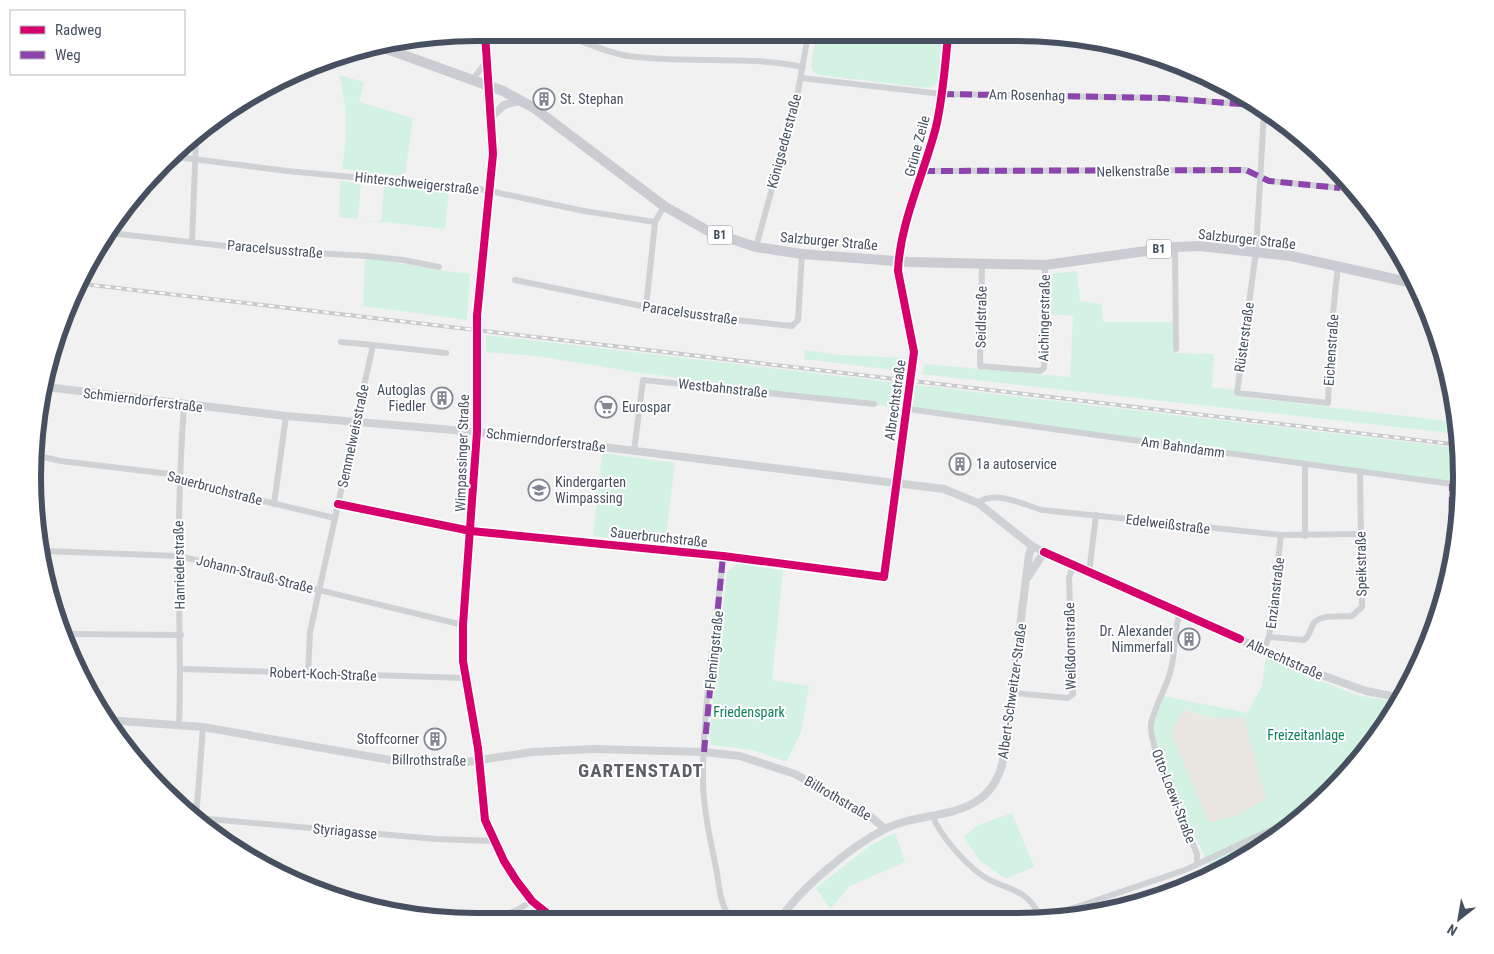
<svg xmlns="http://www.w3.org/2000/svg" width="1494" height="954" viewBox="0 0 1494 954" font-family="'Roboto Condensed',sans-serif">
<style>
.green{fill:#d4f2e4;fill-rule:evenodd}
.sand{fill:#eae7e0}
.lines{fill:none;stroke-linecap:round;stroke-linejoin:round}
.pedestrian{stroke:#cfd2d5;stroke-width:4.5}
.minor{stroke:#cfd2d5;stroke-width:6}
.tertiary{stroke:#cfd2d5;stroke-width:8}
.secondary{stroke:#d0d2d6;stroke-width:9}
.primary{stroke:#caccd2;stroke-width:10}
.rail-casing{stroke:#c8cacc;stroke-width:4}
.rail{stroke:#fff;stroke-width:2;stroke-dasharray:5.5;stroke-linecap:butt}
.quiet{stroke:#8e44ad;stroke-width:6;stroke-dasharray:12 6;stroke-linecap:butt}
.cycleway-casing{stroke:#fff;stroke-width:11}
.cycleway{stroke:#d6006c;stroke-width:8}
.labels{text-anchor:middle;stroke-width:4;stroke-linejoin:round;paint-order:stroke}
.shield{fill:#fff;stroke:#7e8490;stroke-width:1}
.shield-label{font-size:12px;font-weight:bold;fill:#465060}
.street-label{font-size:14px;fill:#465060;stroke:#fff}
.poi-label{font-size:14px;fill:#465060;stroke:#fff;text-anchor:start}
.park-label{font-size:14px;fill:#108258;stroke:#fff}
.district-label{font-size:19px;font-weight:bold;letter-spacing:1px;fill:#5c5f66;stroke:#fff}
.rim{fill:none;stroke:#465060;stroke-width:6}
</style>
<rect width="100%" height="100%" fill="#f2f1f1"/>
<g class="green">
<polygon points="816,35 942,35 938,80 934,86 928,88 819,75 813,72 811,66"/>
<path d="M339,75l25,7 -5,20 54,16 -8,58 -63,-7c5,-30 6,-64 -3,-94z"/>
<polygon points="340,181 361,183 358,219 381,223 384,185 449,192 445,229 339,217"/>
<path d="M365,258c35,4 69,12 105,16l-3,46 -104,-14z"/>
<polygon points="1077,271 1080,301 1102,304 1103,322 1176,322 1175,353 1214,354 1212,387 1235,390 1234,396 1456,422 1458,434 922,374 925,364 1070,377 1073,316 1049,314 1049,274"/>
<polygon points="486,335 1460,448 1459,484 641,373 536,356 486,352"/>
<polygon points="805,350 839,355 910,358 909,372 804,359"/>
<polygon points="602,453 675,463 665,543 593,536"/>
<polygon points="737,564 783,570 772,680 809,686 801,733 786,762 752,750 711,745 709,738 727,572"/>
<path d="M1266,655l35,18 56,22 43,8 -49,67 -63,59 -74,47 -82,30 -52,9 58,-19 71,-31c-16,-34 -55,-104 -55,-140 0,-9 7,-20 10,-29l83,17 15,-27zM1183,710l32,8h29l-35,105z"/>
<polygon points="1012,813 1034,867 1006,879 980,861 964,837 978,825"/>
<polygon points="895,833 905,862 850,886 830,909 816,888 872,844"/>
</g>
<polygon class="sand" points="1183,710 1215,718 1244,718 1266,799 1238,815 1209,823 1171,733"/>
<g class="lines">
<polyline class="pedestrian" points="1030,920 1039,914"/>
<g class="minor">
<path d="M560,33c22,8 44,19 68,23 58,8 117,-1 175,11"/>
<polyline points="801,78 942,94 1164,98 1253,105"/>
<polyline points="473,79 486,62"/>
<polyline points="1264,112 1256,251 1237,393 1328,403 1331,333 1338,265"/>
<polyline points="177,157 287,171 480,189 584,211 655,222"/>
<polyline points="923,171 1246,170 1269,181 1340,188"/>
<polyline points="110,233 260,250 367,256 403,260 439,267"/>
<polyline points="192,241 196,140"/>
<polyline points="756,247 797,97 808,35"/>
<polyline points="1175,247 1176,349"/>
<polyline points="982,264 980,366 1040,371 1044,368 1045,265"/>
<polyline points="515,280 681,314 792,326 798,320 802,254"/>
<polyline points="1411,282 1412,274"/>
<polyline points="646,308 655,222 664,206"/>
<polyline points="341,342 373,345"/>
<polyline points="908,409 1459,485"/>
<polyline points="634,451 643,380 874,404"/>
<polyline points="34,455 61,461 170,474 187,483 335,518"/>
<path d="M978,503c16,-14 46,2 64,7l239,25 80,-1"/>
<polyline points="274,504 286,416"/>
<polyline points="338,504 471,531 723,556 884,577 896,484"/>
<polyline points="1305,536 1305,464"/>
<polyline points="44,551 179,556 463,625"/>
<path d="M723,556c-7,73 -21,154 -20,227 1,30 8,60 14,90 2,14 4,36 15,46"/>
<polyline points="1451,563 1452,484"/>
<polyline points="1089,573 1096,515"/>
<path d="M1180,613c-7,18 -4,38 -9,56 -4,19 -16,35 -20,55 -3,22 36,105 46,130v9"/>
<polyline points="67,634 181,635"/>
<path d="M1269,637l35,3c7,-5 5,-10 10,-17 6,-9 28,-6 38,-7l10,-9 -2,-136"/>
<polyline points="1264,649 1269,637 1281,535"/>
<polyline points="182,669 465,678"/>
<polyline points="308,674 310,632 373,345 446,353"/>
<polyline points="1012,693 1068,698 1073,694 1069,578 1073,566"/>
<path d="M179,726c2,-50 0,-97 0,-145 -1,-59 1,-117 5,-176"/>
<polyline points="179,806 197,806"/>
<path d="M933,817c8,20 35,50 53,61 23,13 38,9 53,36l11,2 135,-46 120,-56"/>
<polyline points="196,818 436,839 494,841"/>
<polyline points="196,819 203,727"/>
<polyline points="496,918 517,910 532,901"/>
</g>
<g class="tertiary">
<polyline points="485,33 493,154 477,316 477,432 463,625 463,661 478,748 485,820 504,861 516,880 532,901 553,918"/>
<polyline points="491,117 504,105 520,101"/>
<polyline points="46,387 286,416 489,433 944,489 978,503 1032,546 1073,566 1316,673 1366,691 1402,698"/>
<path d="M896,484l18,-132 -16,-81c2,-49 26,-97 38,-144 7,-30 9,-61 12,-91"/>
<polyline points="1028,577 1044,552"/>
<polyline points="106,720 203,727 407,763 467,762 532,752 594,749 704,752 740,756 795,774 871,817 885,829"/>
<path d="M780,919c21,-31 69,-71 103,-89 44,-23 105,-5 120,-69l26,-206 3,-9"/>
</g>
<polyline class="secondary" points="1203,880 1231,865"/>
<polyline class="primary" points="384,48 503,91 534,108 664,206 710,232 756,247 802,254 909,262 1045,265 1175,247 1199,246 1291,256 1417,284"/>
<g class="rail-casing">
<polyline id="rail" points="83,284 1460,445"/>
</g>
<use href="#rail" class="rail"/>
<g class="quiet">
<polyline points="942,94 1164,98 1253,105"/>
<polyline points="923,171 1246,170 1269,181 1340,188"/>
<polyline points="1451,563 1452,484"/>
<polyline points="704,752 723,556"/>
<polyline points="1030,920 1039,914"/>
</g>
<g class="cycleway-casing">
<g id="cycleway">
<polyline points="485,33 493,154 477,316 477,432 463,625 463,661 478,748 485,820 504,861 516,880 532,901 553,918"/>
<path d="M338,504l133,27 252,25 161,21 30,-225 -16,-81c2,-49 26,-97 38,-144 7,-30 9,-61 12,-91"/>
<polyline points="1044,552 1240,639"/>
</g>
</g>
<use href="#cycleway" class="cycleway"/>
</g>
<defs>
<g id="building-ring" transform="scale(1.125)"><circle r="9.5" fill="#fff" stroke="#828893" stroke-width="1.5"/><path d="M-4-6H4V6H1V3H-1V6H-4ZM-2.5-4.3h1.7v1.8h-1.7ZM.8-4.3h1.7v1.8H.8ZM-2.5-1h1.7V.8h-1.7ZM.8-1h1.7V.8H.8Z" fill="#828893"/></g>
<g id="supermarket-ring" transform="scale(1.125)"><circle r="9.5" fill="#fff" stroke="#828893" stroke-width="1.5"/><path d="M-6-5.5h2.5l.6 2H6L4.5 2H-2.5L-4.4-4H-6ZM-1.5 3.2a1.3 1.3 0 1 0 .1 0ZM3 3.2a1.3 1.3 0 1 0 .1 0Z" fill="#828893"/></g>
<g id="school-ring" transform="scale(1.125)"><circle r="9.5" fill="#fff" stroke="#828893" stroke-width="1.5"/><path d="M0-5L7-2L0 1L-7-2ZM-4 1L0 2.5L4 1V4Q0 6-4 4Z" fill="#828893"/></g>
</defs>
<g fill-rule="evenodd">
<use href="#building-ring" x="544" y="99"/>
<use href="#building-ring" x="442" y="398"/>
<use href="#supermarket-ring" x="606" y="407"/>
<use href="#building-ring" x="960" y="464"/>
<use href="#school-ring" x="539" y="490"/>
<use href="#building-ring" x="1189" y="639"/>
<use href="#building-ring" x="435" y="739"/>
</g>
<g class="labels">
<g class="shield">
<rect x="707.5" y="225.5" width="25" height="19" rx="4"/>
<rect x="1146.5" y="239.5" width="25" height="19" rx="4"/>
</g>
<g class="shield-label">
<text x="720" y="239">B1</text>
<text x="1159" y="253">B1</text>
</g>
<g class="street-label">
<text transform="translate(1027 95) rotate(1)" y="5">Am Rosenhag</text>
<text transform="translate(784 141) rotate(-75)" y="5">Königsederstraße</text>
<text transform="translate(917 146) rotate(-75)" y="5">Grüne Zeile</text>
<text transform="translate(1133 171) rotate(-1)" y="5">Nelkenstraße</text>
<text transform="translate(417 183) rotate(6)" y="5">Hinterschweigerstraße</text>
<text transform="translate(1247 239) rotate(6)" y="5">Salzburger Straße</text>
<text transform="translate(829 241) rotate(5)" y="5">Salzburger Straße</text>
<text transform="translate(275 249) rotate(5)" y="5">Paracelsusstraße</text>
<text transform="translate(690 313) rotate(8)" y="5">Paracelsusstraße</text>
<text transform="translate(981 317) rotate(-89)" y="5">Seidlstraße</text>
<text transform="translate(1044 318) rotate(-89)" y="5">Aichingerstraße</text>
<text transform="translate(1244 337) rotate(-82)" y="5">Rüsterstraße</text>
<text transform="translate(1331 350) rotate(-86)" y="5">Eichenstraße</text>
<text transform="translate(723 388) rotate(6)" y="5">Westbahnstraße</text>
<text transform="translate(143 400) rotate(7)" y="5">Schmierndorferstraße</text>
<text transform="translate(895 400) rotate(-82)" y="5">Albrechtstraße</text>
<text transform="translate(353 436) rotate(-78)" y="5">Semmelweisstraße</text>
<text transform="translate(546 440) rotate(7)" y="5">Schmierndorferstraße</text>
<text transform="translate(1183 447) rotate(8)" y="5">Am Bahndamm</text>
<text transform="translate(462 453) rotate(-88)" y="5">Wimpassinger Straße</text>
<text transform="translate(215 488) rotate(15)" y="5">Sauerbruchstraße</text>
<text transform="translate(1168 524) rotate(7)" y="5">Edelweißstraße</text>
<text transform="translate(659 537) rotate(6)" y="5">Sauerbruchstraße</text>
<text transform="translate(1361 564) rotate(-91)" y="5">Speikstraße</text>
<text transform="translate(179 565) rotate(-91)" y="5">Hanriederstraße</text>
<text transform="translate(255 574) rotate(14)" y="5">Johann-Strauß-Straße</text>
<text transform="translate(1275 593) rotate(-83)" y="5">Enzianstraße</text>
<text transform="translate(1070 646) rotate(-91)" y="5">Weißdornstraße</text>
<text transform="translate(714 650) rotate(-84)" y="5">Flemingstraße</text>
<text transform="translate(1285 659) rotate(24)" y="5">Albrechtstraße</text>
<text transform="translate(323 674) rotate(2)" y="5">Robert-Koch-Straße</text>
<text transform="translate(1012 691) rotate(-82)" y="5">Albert-Schweitzer-Straße</text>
<text transform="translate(429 760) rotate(1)" y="5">Billrothstraße</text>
<text transform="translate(1174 796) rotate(69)" y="5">Otto-Loewi-Straße</text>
<text transform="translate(838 798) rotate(30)" y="5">Billrothstraße</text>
<text transform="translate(345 831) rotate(5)" y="5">Styriagasse</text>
</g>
<g class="poi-label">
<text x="560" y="104">St. Stephan</text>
<text x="426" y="395" text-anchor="end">Autoglas<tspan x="426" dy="16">Fiedler</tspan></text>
<text x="622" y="412">Eurospar</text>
<text x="976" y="469">1a autoservice</text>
<text x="555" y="487">Kindergarten<tspan x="555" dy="16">Wimpassing</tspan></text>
<text x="1173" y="636" text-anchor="end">Dr. Alexander<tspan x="1173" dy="16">Nimmerfall</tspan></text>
<text x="419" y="744" text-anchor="end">Stoffcorner</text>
</g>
<g class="park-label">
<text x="749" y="717">Friedenspark</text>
<text x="1306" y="740">Freizeitanlage</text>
</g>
<g class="district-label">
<text x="641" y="777">GARTENSTADT</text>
</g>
</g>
<path d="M0 0H1494V954H0ZM477 41H1017A436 436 0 0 1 1453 477V477A436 436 0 0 1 1017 913H477A436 436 0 0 1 41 477V477A436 436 0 0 1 477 41Z" fill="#fff" fill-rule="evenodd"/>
<path class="rim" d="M477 41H1017A436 436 0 0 1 1453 477V477A436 436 0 0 1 1017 913H477A436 436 0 0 1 41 477V477A436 436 0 0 1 477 41Z"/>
<rect x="10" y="10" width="175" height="65" fill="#ffffff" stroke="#b5b9bf"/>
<rect x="20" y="26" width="25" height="8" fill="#d6006c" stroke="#b5b9bf"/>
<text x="55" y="35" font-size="15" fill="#465060">Radweg</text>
<rect x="20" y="51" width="25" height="8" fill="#8e44ad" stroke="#b5b9bf"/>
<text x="55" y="60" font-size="15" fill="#465060">Weg</text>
<g transform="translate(1459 919) rotate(211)" stroke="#ffffff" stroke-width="4" paint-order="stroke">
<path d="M0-4L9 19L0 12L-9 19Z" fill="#465060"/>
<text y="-8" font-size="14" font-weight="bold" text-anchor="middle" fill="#465060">N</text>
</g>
</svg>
